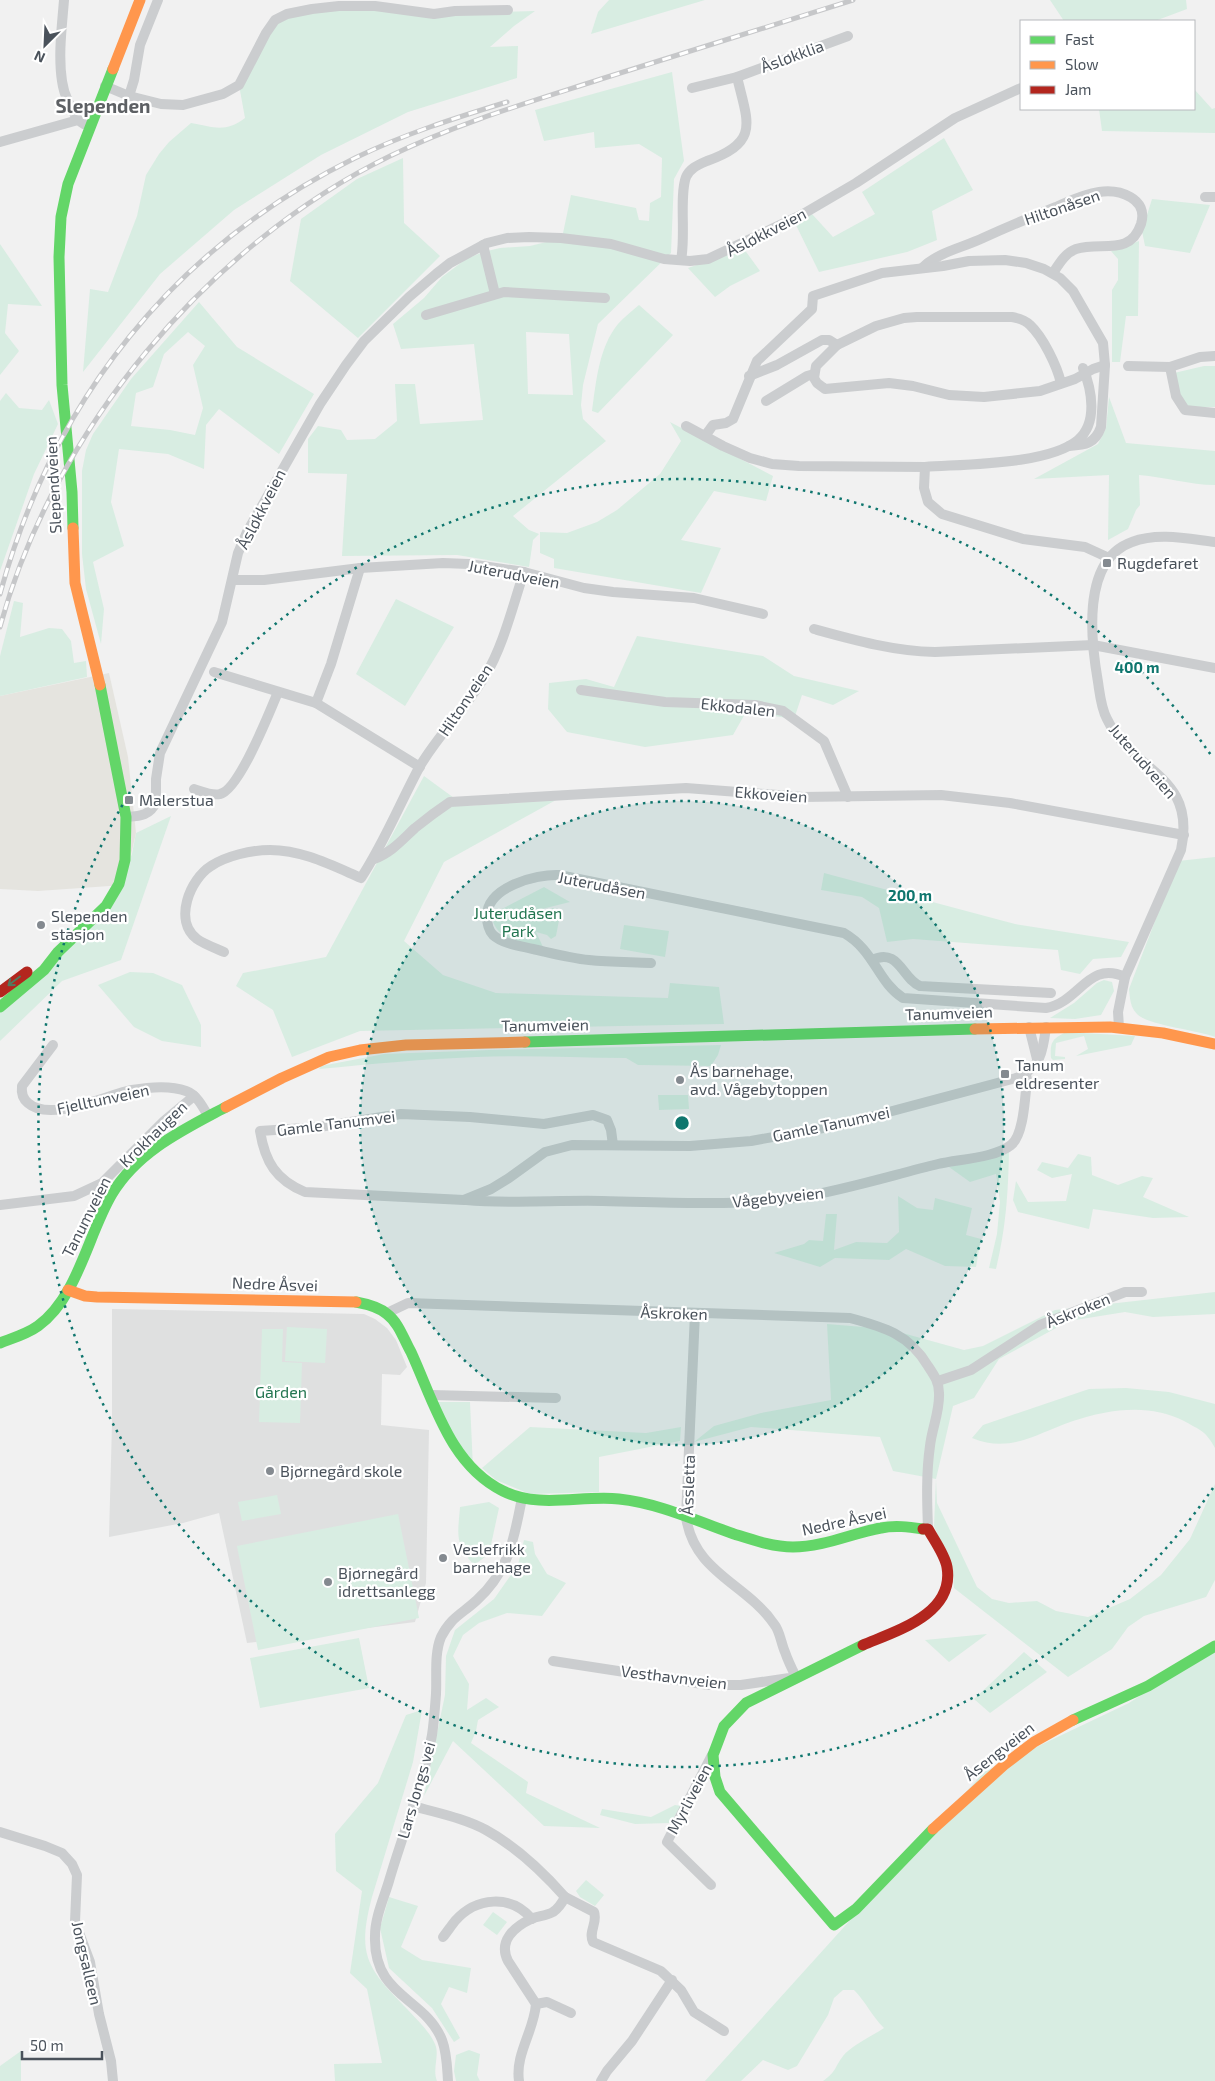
<svg xmlns="http://www.w3.org/2000/svg" width="1215" height="2081" viewBox="0 0 1215 2081" font-family="'Exo 2',sans-serif">
<style>
.commercial{fill:#e5e4df}
.education{fill:#dfe0e0}
.green{fill:#d8ede2;fill-rule:evenodd}
.lines{fill:none;stroke-linecap:round;stroke-linejoin:round}
.street{stroke:#cbcdcf;stroke-width:10}
.fast{stroke:#63d668;stroke-width:11}
.slow{stroke:#ff974d;stroke-width:11}
.jam{stroke:#b3261e;stroke-width:11}
.rail-casing{stroke:#c6c7c9;stroke-width:5}
.rail{stroke:#fff;stroke-width:3;stroke-dasharray:9;stroke-linecap:butt}
.oneway{stroke:#527a5f}
.ring{fill:none;stroke:#0f766e;stroke-width:2.5;stroke-dasharray:2.5 5}
.poi-dot{fill:#848a90;stroke:#fff;stroke-width:2}
.labels{text-anchor:middle;stroke-width:4.5;stroke-linejoin:round;paint-order:stroke}
.street-label{font-size:16px;fill:#4a525b;stroke:#fff}
.poi-label{font-size:16px;fill:#4a525b;stroke:#fff;text-anchor:start}
.park-label{font-size:16px;fill:#227550;stroke:#fff}
.quarter-label{font-size:19px;font-weight:bold;fill:#5d6064;stroke:#fff}
.centre{fill:#0f766e;stroke:#fff;stroke-width:2.5}
.ring-label{font-size:15px;text-anchor:middle;font-weight:bold;fill:#0f766e;stroke:#fff;stroke-width:4.5;stroke-linejoin:round;paint-order:stroke}
</style>
<rect width="100%" height="100%" fill="#f1f1f1"/>
<polygon class="commercial" points="109,673 128,757 136,833 124,885 38,891 0,889 0,696"/>
<polygon class="education" points="112,1309 364,1314 375,1319 387,1328 396,1340 407,1367 400,1375 382,1374 381,1425 429,1430 426,1583 415,1622 247,1643 219,1513 183,1523 109,1537 112,1423"/>
<g class="green">
<polygon points="609,0 705,0 591,34 598,12"/>
<polygon points="1050,0 1186,0 1187,9 1155,21 1064,21"/>
<path d="M339,6l95,8 101,-3 -21,15 -24,21 28,-1 -1,32 -109,34 -87,43 -87,55 -74,64 -77,98 7,-83 18,3 29,-76 9,-41 13,-21 10,-12 22,-19c22,4 35,10 54,-5l-6,-33 36,-65z"/>
<path d="M672,72l12,89 -10,18 -3,74 -73,71 -15,61 -2,20 2,14 23,22 -93,75 16,14 10,4 -6,6 -4,27 -72,-12 -115,1 5,-82 -39,-1v-34l10,-13 23,4 6,10 28,-1 22,-18 -2,-37h20l5,40 63,-4 -9,-76 -73,5 -8,-25 31,-26 18,-21 24,-18 17,-7 17,-4 30,-2 32,-8 9,-43 65,13 3,12 10,1 1,-18 11,-6 1,-39 -23,-14 -44,4 -1,-16 -50,9 -9,-31zM526,332l43,2 4,61 -45,-1z"/>
<polygon points="1194,89 1212,109 1215,108 1215,133 1102,131 1099,109 1194,109"/>
<polygon points="944,138 973,190 932,211 937,240 907,252 819,272 795,223 812,214 833,237 875,214 862,192"/>
<polygon points="403,158 404,223 440,256 358,338 290,281 301,219 357,179"/>
<polygon points="1152,199 1210,205 1190,253 1145,246 1142,231"/>
<polygon points="1139,241 1138,316 1126,316 1120,362 1112,362 1112,290 1118,280 1118,259 1111,251"/>
<polygon points="0,244 42,306 8,304 5,333 19,351 0,375"/>
<polygon points="744,249 760,271 730,286 715,297 688,268"/>
<path d="M199,302l38,45 77,47 -35,60 -60,-45 -13,16 -2,44 -36,-15 -49,-5 -8,53 13,44 -31,16 11,47 -3,35 -15,-55 -4,-35v-83l4,-21 7,-16 38,-55zM188,332l17,14 -12,19 10,43 -8,27 -25,-5 -39,-4 5,-33 17,-6 11,-33z"/>
<path d="M639,305l34,30 -75,78 -6,-2c4,-29 7,-64 26,-87 6,-7 14,-13 21,-19z"/>
<polygon points="1204,366 1215,366 1215,407 1190,407 1178,399 1174,373"/>
<polygon points="6,393 19,408 42,410 49,400 58,424 34,474 0,571 0,401"/>
<path d="M1109,397l17,46 89,8v34c-25,0 -50,-8 -76,-10l1,30 -4,5 -8,19 -20,11 1,-65 -75,4 64,-35 8,-16z"/>
<polygon points="670,422 773,476 766,501 714,491 681,540 721,548 701,593 554,568 554,559 540,553 540,532 567,533 597,522 617,510 660,474 681,441"/>
<polygon points="396,599 454,627 405,706 356,674"/>
<polygon points="14,601 23,603 20,637 49,628 62,629 71,641 74,663 86,661 87,677 0,696 0,656"/>
<polygon points="637,636 763,656 794,676 859,691 833,705 802,695 794,719 746,712 733,735 645,747 567,732 548,709 549,683 586,679 614,687"/>
<polygon points="424,776 465,806 556,800 444,862 404,941 443,975 496,993 668,998 670,983 719,987 724,1024 360,1031 292,1057 273,1010 236,986 243,973 326,957"/>
<polygon points="171,816 121,960 62,981 0,1041 0,1012 108,910 132,854 136,833"/>
<path d="M1215,857v180c-18,-7 -68,-12 -78,-23 -7,-7 -7,-16 -8,-25l49,-128z"/>
<polygon points="824,873 1015,924 1129,942 1121,957 1093,959 1080,974 1061,970 1058,950 913,939 887,942 879,908 862,897 821,890"/>
<path d="M544,887l26,15 -28,7 -2,7 10,2 2,-10 9,2 -5,26 -5,3 -4,-4 -11,-3 8,17c-21,-6 -45,-7 -52,-30h6l2,-9z"/>
<polygon points="624,925 669,931 665,957 620,949"/>
<polygon points="130,972 153,973 182,985 201,1025 201,1047 162,1041 134,1027 98,985"/>
<polygon points="1104,980 1112,982 1114,991 1101,1015 1075,1019 1050,1018 1074,1003 1097,983"/>
<path d="M1066,1032l69,4 -4,9 -55,11 12,-7 -4,-13 -28,7 -1,13 10,1v2l-12,1 -2,-2c-1,-16 1,-19 15,-26z"/>
<path d="M721,1045l-3,10 -7,11 -73,-1 -12,-7c-50,0 -100,-3 -150,-1 -52,2 -104,7 -157,12l2,-3 63,-12 105,-4z"/>
<polygon points="658,1095 688,1095 689,1109 659,1110"/>
<path d="M1009,1152c-1,43 -3,75 -13,117l-7,-1 8,-34 3,-32 -4,-28 -26,8 -21,-15z"/>
<polygon points="1078,1154 1091,1157 1092,1175 1118,1185 1142,1176 1153,1178 1143,1197 1189,1217 1153,1218 1093,1209 1089,1229 1018,1212 1013,1200 1016,1181 1028,1202 1066,1201 1072,1174 1052,1178 1037,1170 1042,1162 1068,1168"/>
<polygon points="898,1196 917,1208 933,1210 935,1198 972,1208 966,1235 981,1239 976,1267 945,1266 906,1249 889,1260 835,1258 820,1267 774,1253 804,1244 809,1240 823,1241 826,1214 837,1214 834,1250 856,1242 887,1243 899,1232"/>
<polygon points="1215,1292 1215,1314 1153,1317 1125,1312 1069,1321 999,1359 974,1398 953,1406 936,1479 937,1503 977,1587 992,1599 1009,1603 1037,1601 1056,1611 1088,1617 1130,1599 1161,1575 1190,1539 1215,1484 1215,1580 1206,1597 1144,1616 1128,1627 1112,1649 1068,1677 954,1588 953,1574 934,1526 936,1479 893,1471 880,1437 751,1427 694,1442 714,1426 761,1413 831,1400 827,1324 888,1329 964,1350 983,1346 1055,1310"/>
<polygon points="287,1327 327,1329 325,1363 285,1361"/>
<polygon points="262,1329 283,1329 282,1362 302,1363 300,1423 259,1422"/>
<path d="M1126,1388l43,4 46,12v44c-9,-17 -15,-18 -31,-27 -34,-18 -75,-12 -111,0 -36,12 -62,33 -101,17l11,-13 106,-36z"/>
<polygon points="433,1402 470,1402 473,1468"/>
<polygon points="530,1427 646,1433 681,1427 680,1441 599,1457 599,1492 530,1494 496,1480 482,1468"/>
<polygon points="277,1495 281,1514 242,1521 238,1502"/>
<path d="M489,1502l10,6 -10,46 -15,11c-20,-21 -16,-31 -14,-58z"/>
<polygon points="398,1514 419,1618 258,1650 237,1546"/>
<polygon points="524,1540 533,1542 535,1554 547,1574 566,1583 542,1616 507,1613 479,1623 463,1635 453,1656 469,1684 467,1710 486,1698 499,1707 478,1720 476,1731 471,1743 528,1782 526,1793 600,1828 544,1826 453,1741 424,1796 445,1695 446,1656 455,1630 494,1599 518,1565"/>
<polygon points="987,1634 949,1662 925,1640"/>
<polygon points="359,1638 369,1688 260,1708 250,1658"/>
<path d="M1215,1646v435h-392c14,-10 11,-13 20,-25 8,-10 29,-20 41,-28 -13,-13 -18,-26 -30,-38h-11l-9,8 -6,17 -31,51 -9,4 -25,-10 -22,21h-36l279,-309 145,-69z"/>
<polygon points="1024,1652 1047,1672 990,1713 974,1699"/>
<path d="M422,1710l-9,52 -41,135c-16,60 -4,72 37,114 9,10 20,20 26,33 5,11 -3,25 2,37h-102l-1,-17 48,-1 -15,-74 -17,-16 12,-82 -26,-20 -1,-37 43,-51 28,-68z"/>
<polygon points="675,1805 681,1806 670,1823 635,1824 600,1815 602,1809 651,1817"/>
<polygon points="586,1880 604,1895 595,1906 580,1897 576,1891"/>
<polygon points="389,1897 418,1906 401,1947 422,1960 471,1968 467,1993 449,1987 441,2004 460,2038 454,2042 432,2008 389,1968 380,1928"/>
<polygon points="493,1912 507,1922 497,1935 483,1925"/>
<polygon points="469,2050 480,2054 477,2075 480,2081 456,2081 454,2071 456,2055"/>
<polygon points="21,2051 21,2081 0,2081 0,2066"/>
</g>
<g class="lines">
<g class="street">
<path d="M64,0c-2,26 -6,55 -2,81 2,15 9,27 16,39"/>
<polyline points="105,86 129,96 161,104 183,105 223,94 239,85 266,33 275,20 287,14 312,9 339,6 375,6 434,14 455,11 508,10"/>
<polyline points="692,88 737,77 848,36"/>
<polyline points="129,96 134,80 140,45 158,0"/>
<polyline points="0,142 78,120 84,124"/>
<polyline points="1205,197 1215,197"/>
<polyline points="483,245 495,294"/>
<path d="M681,260c5,-24 -2,-64 5,-83 4,-9 12,-12 21,-16 53,-19 41,-38 30,-84"/>
<path d="M922,268c16,-16 40,-20 61,-30 24,-11 48,-21 73,-31 14,-6 28,-13 43,-15 20,-3 50,6 42,32 -11,33 -40,17 -65,25 -11,4 -17,15 -23,24"/>
<polyline points="426,315 504,292 605,298"/>
<polyline points="1128,366 1170,367 1200,357 1215,356"/>
<polyline points="1170,367 1176,396 1185,410 1215,413"/>
<path d="M1083,368c9,22 15,55 -5,72 -30,25 -114,24 -153,27l-1,21 4,14 14,12 81,25 62,8 24,11"/>
<polyline points="749,376 777,365 822,340 829,340 837,345"/>
<path d="M1061,383c-4,-17 -18,-46 -31,-58 -5,-5 -12,-7 -18,-8h-95l-13,1 -28,8 -39,19 -21,21 -2,12 3,5 8,6 64,-6 24,3 36,9 35,2 56,-6 35,-12 18,-10 12,-4"/>
<polyline points="766,401 807,376 814,374"/>
<polyline points="686,426 723,446 750,458 772,464 799,466 925,467"/>
<path d="M705,436l8,-11 13,-2 7,-4 24,-58 55,-52 1,-13 69,-23 61,-7 26,-5 36,-1 21,3 18,6 16,9 13,13 30,52 2,22 -4,62c-6,17 -16,18 -32,19"/>
<polyline points="233,580 264,580 360,568 443,563 469,564 524,572 584,588 613,592 694,598 763,614"/>
<path d="M814,629c40,11 79,22 121,23l158,-7 122,23"/>
<polyline points="214,672 316,703 420,767"/>
<polyline points="581,690 665,702 755,705 783,711 824,741 848,797"/>
<polyline points="316,703 331,664 360,568"/>
<path d="M194,789c7,2 18,7 26,5 19,-4 50,-83 58,-102"/>
<path d="M126,817c13,-1 24,-1 30,-15v-23l4,-26 62,-131 16,-69 9,-21 73,-128 26,-39 18,-24 45,-44 27,-23 14,-11 37,-20 20,-5 22,-1 32,1 50,6 53,15 26,2 18,-2 95,-45 53,-31 99,-65 66,-30"/>
<path d="M374,859c17,-6 28,-19 41,-31 11,-9 23,-18 35,-26l236,-14 117,9 138,-2 69,8 174,32"/>
<path d="M224,952c-9,-4 -20,-8 -27,-13 -24,-18 -7,-60 14,-73 15,-10 40,-16 59,-16 32,0 61,15 91,28 23,-35 39,-75 59,-112 19,-32 46,-58 65,-90 18,-29 28,-71 39,-104"/>
<path d="M872,960c27,-13 30,19 48,26l131,7"/>
<path d="M651,963c-21,-1 -42,-1 -62,-3 -19,-2 -38,-7 -56,-11 -13,-3 -30,-5 -40,-14 -4,-4 -6,-12 -6,-18 -1,-30 49,-43 72,-42l285,58c31,18 33,48 59,65l143,10c34,-6 42,-48 79,-31"/>
<polyline points="1029,1027 1037,1059"/>
<path d="M1119,1027l-1,-15 7,-35 56,-127c16,-76 -48,-77 -74,-131 -6,-11 -7,-24 -9,-37 -7,-40 -17,-122 34,-140 26,-10 57,-3 83,0"/>
<path d="M53,1045l-31,41c-1,8 1,13 6,17 22,20 78,-8 104,-13 17,-3 38,-5 54,1 11,4 17,16 22,25"/>
<path d="M613,1145l-2,-15 -4,-10 -14,-5 -49,9 -74,-7 -69,-3 -82,13 -59,4c5,31 16,49 45,61l159,8 27,-11 18,-11 36,-26 27,-7 118,1 61,-5 89,-16 176,-47c25,-10 27,-27 30,-51"/>
<path d="M466,1200c45,4 91,0 136,1 66,1 134,6 200,-4 46,-8 91,-22 136,-33 21,-5 57,-6 73,-19 13,-10 14,-49 16,-65l-1,-6"/>
<polyline points="0,1205 74,1196 102,1183 164,1121 194,1096"/>
<path d="M387,1313l21,-10 442,15c34,9 59,16 78,48 6,9 11,16 11,27 1,18 -7,35 -9,53 -4,28 -3,55 -2,83"/>
<polyline points="938,1381 971,1370 1040,1325 1125,1292 1142,1292"/>
<polyline points="431,1395 556,1398"/>
<path d="M553,1661l156,24h32l55,-8c-4,-8 -8,-16 -11,-25 -4,-9 -5,-21 -11,-28 -28,-41 -80,-51 -88,-107l9,-204"/>
<path d="M413,1806c24,7 51,12 73,24 31,17 56,41 79,67 -3,6 -6,11 -12,15 -7,4 -15,4 -22,7 -17,8 -33,22 -23,42l28,43c-2,27 -21,50 -17,77"/>
<polyline points="0,1832 45,1846 62,1853 72,1864 77,1875 75,1922 90,1962 99,2014 111,2061 113,2081"/>
<polyline points="711,1885 667,1842 712,1755"/>
<path d="M565,1897l29,15c4,11 -6,19 -1,30l68,29 20,19 13,22 30,19"/>
<path d="M443,1937c4,-5 8,-11 12,-16 21,-24 56,-27 77,-2"/>
<polyline points="536,2004 547,2002 571,2013"/>
<path d="M448,2081c-1,-14 -1,-28 -6,-41 -17,-43 -69,-43 -67,-104 0,-19 9,-38 14,-55 14,-48 34,-96 43,-146 2,-13 3,-28 4,-41 1,-18 -2,-40 5,-57 10,-20 21,-23 36,-37 32,-29 37,-61 45,-102"/>
<polyline points="601,2081 607,2071 632,2041 672,1980"/>
</g>
<g class="fast">
<polyline points="73,528 72,492 62,385 59,257 61,217 68,184 113,69"/>
<polyline points="0,1007 44,970 58,952 106,906 119,884 125,860 126,817 100,685"/>
<polyline points="525,1042 975,1029"/>
<path d="M356,1302c11,2 23,5 31,12 12,9 17,26 24,38 23,50 39,113 92,139 36,18 78,4 116,8 39,4 78,22 115,35 19,6 39,13 59,13 31,0 59,-14 88,-19 14,-3 28,-1 42,1"/>
<path d="M0,1343c13,-5 27,-9 38,-17 40,-29 50,-92 74,-132 26,-43 71,-64 114,-87"/>
<polyline points="863,1645 746,1703 724,1726 713,1755 715,1777 720,1792 834,1925 856,1909 933,1829"/>
<polyline points="1073,1720 1148,1686 1215,1646"/>
</g>
<g class="slow">
<polyline points="113,69 140,0"/>
<polyline points="73,528 75,583 100,685"/>
<polyline points="975,1029 1110,1027 1163,1033 1215,1044"/>
<polyline points="226,1107 282,1078 329,1057 360,1050 406,1045 525,1042"/>
<polyline points="68,1290 85,1296 97,1297 356,1302"/>
<polyline points="933,1829 1004,1765 1034,1742 1073,1720"/>
</g>
<g class="jam">
<polyline points="0,992 27,972"/>
<path d="M863,1645c33,-14 92,-31 84,-78 -2,-12 -13,-27 -19,-38h-5"/>
</g>
<g class="rail-casing">
<g id="rail">
<path d="M0,594c53,-194 174,-347 355,-436 49,-24 100,-40 152,-56"/>
<path d="M0,627c53,-196 208,-382 390,-471 68,-33 140,-54 211,-77 84,-26 168,-53 252,-79"/>
</g>
</g>
<use href="#rail" class="rail"/>
</g>
<defs><path id="oneway-shaft" d="M-6 0H5M1.5-3L5.5 0L1.5 3" fill="none" stroke-width="1.6" stroke-linecap="round" stroke-linejoin="round" transform="scale(1.25)"/></defs>
<use class="oneway" href="#oneway-shaft" transform="translate(14 981) rotate(143)"/>
<circle cx="682" cy="1123" r="322" fill="#0f766e" fill-opacity=".12"/>
<g class="ring">
<circle cx="682" cy="1123" r="322"/>
<path d="M1213 1488A644 644 0 1 1 1213 758"/>
</g>
<g class="poi-dot">
<rect x="1102" y="558" width="10" height="10" rx="2.5"/>
<rect x="124" y="795" width="10" height="10" rx="2.5"/>
<circle cx="41" cy="925" r="5"/>
<rect x="1000" y="1069" width="10" height="10" rx="2.5"/>
<circle cx="680" cy="1080" r="5"/>
<circle cx="270" cy="1471" r="5"/>
<circle cx="443" cy="1558" r="5"/>
<circle cx="328" cy="1582" r="5"/>
</g>
<g class="labels">
<g class="street-label">
<text transform="translate(792 56) rotate(-20)" y="6">Åsløkklia</text>
<text transform="translate(1062 207) rotate(-19)" y="6">Hiltonåsen</text>
<text transform="translate(766 232) rotate(-27)" y="6">Åsløkkveien</text>
<text transform="translate(53 485) rotate(-93)" y="6">Slependveien</text>
<text transform="translate(261 509) rotate(-63)" y="6">Åsløkkveien</text>
<text transform="translate(514 574) rotate(11)" y="6">Juterudveien</text>
<text transform="translate(465 700) rotate(-56)" y="6">Hiltonveien</text>
<text transform="translate(738 707) rotate(6)" y="6">Ekkodalen</text>
<text transform="translate(1143 761) rotate(49)" y="6">Juterudveien</text>
<text transform="translate(771 794) rotate(4)" y="6">Ekkoveien</text>
<text transform="translate(602 885) rotate(11)" y="6">Juterudåsen</text>
<text transform="translate(949 1013) rotate(-2)" y="6">Tanumveien</text>
<text transform="translate(545 1025) rotate(-1)" y="6">Tanumveien</text>
<text transform="translate(103 1099) rotate(-12)" y="6">Fjelltunveien</text>
<text transform="translate(336 1123) rotate(-7)" y="6">Gamle Tanumvei</text>
<text transform="translate(831 1124) rotate(-12)" y="6">Gamle Tanumvei</text>
<text transform="translate(153 1134) rotate(-44)" y="6">Krokhaugen</text>
<text transform="translate(778 1197) rotate(-6)" y="6">Vågebyveien</text>
<text transform="translate(86 1217) rotate(-63)" y="6">Tanumveien</text>
<text transform="translate(275 1284) rotate(2)" y="6">Nedre Åsvei</text>
<text transform="translate(1078 1310) rotate(-22)" y="6">Åskroken</text>
<text transform="translate(674 1313) rotate(2)" y="6">Åskroken</text>
<text transform="translate(688 1485) rotate(-88)" y="6">Åssletta</text>
<text transform="translate(844 1521) rotate(-12)" y="6">Nedre Åsvei</text>
<text transform="translate(674 1677) rotate(7)" y="6">Vesthavnveien</text>
<text transform="translate(999 1751) rotate(-38)" y="6">Åsengveien</text>
<text transform="translate(416 1790) rotate(-74)" y="6">Lars Jongs vei</text>
<text transform="translate(689 1799) rotate(-62)" y="6">Myrliveien</text>
<text transform="translate(87 1963) rotate(77)" y="6">Jongsalleen</text>
</g>
<g class="poi-label">
<text x="1117" y="569">Rugdefaret</text>
<text x="139" y="806">Malerstua</text>
<text x="51" y="922">Slependen<tspan x="51" dy="18">stasjon</tspan></text>
<text x="1015" y="1071">Tanum<tspan x="1015" dy="18">eldresenter</tspan></text>
<text x="690" y="1077">Ås barnehage,<tspan x="690" dy="18">avd. Vågebytoppen</tspan></text>
<text x="280" y="1477">Bjørnegård skole</text>
<text x="453" y="1555">Veslefrikk<tspan x="453" dy="18">barnehage</tspan></text>
<text x="338" y="1579">Bjørnegård<tspan x="338" dy="18">idrettsanlegg</tspan></text>
</g>
<g class="park-label">
<text x="518" y="919">Juterudåsen<tspan x="518" dy="18">Park</tspan></text>
<text x="281" y="1398">Gården</text>
</g>
<g class="quarter-label">
<text x="103" y="113">Slependen</text>
</g>
</g>
<circle cx="682" cy="1123" r="8" class="centre"/>
<g class="ring-label">
<text x="1137" y="673">400 m</text>
<text x="910" y="901">200 m</text>
</g>
<rect x="1020" y="20" width="175" height="90" fill="#ffffff" stroke="#b7babd"/>
<rect x="1030" y="36" width="25" height="8" fill="#63d668" stroke="#b7babd"/>
<text x="1065" y="45" font-size="15" fill="#4a525b">Fast</text>
<rect x="1030" y="61" width="25" height="8" fill="#ff974d" stroke="#b7babd"/>
<text x="1065" y="70" font-size="15" fill="#4a525b">Slow</text>
<rect x="1030" y="86" width="25" height="8" fill="#b3261e" stroke="#b7babd"/>
<text x="1065" y="95" font-size="15" fill="#4a525b">Jam</text>
<g transform="translate(45 45) rotate(204)" stroke="#ffffff" stroke-width="4" paint-order="stroke">
<path d="M0-4L9 19L0 12L-9 19Z" fill="#4a525b"/>
<text y="-8" font-size="14" font-weight="bold" text-anchor="middle" fill="#4a525b">N</text>
</g>
<path d="M22 2051v8h80v-8" fill="none" stroke="#4a525b" stroke-width="2.5"/>
<text x="30" y="2051" font-size="15" fill="#4a525b" stroke="#ffffff" stroke-width="4" paint-order="stroke">50 m</text>
</svg>
